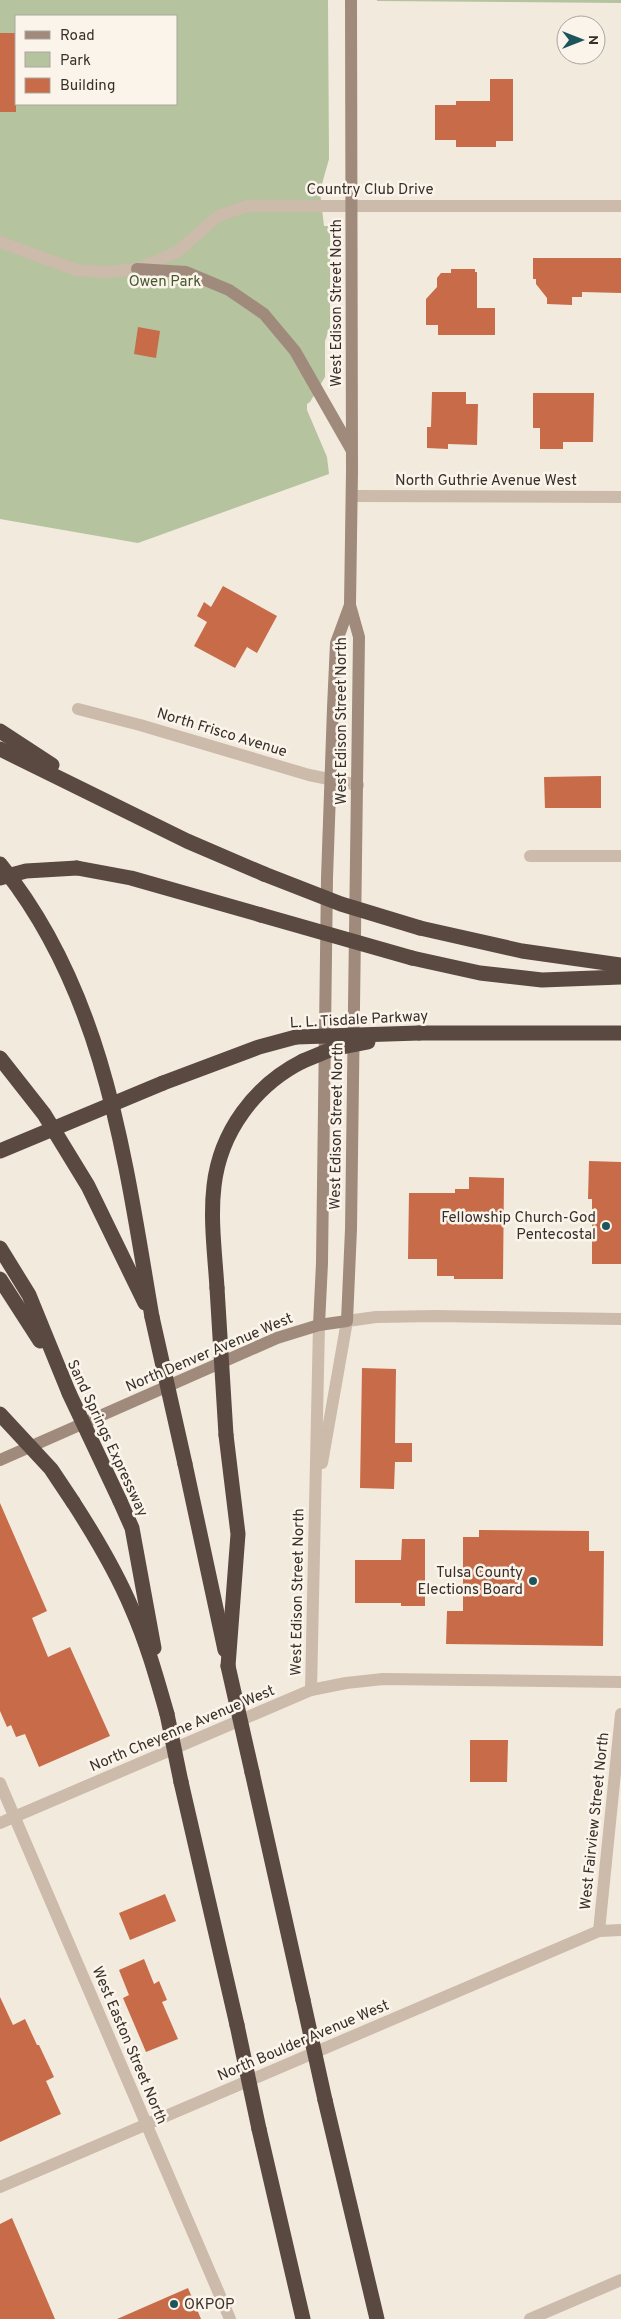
<svg xmlns="http://www.w3.org/2000/svg" width="621" height="2319" viewBox="0 0 621 2319" font-family="Overpass,sans-serif">
<style>
.green{fill:#b5c39e;fill-rule:evenodd}
.building{fill:#c76b48}
.lines{fill:none;stroke-linecap:round;stroke-linejoin:round}
.minor{stroke:#ccbaaa;stroke-width:12}
.tertiary{stroke:#ccbaaa;stroke-width:12}
.secondary{stroke:#a08a7b;stroke-width:12}
.motorway{stroke:#5a4941;stroke-width:15}
.motorway-bridge{stroke:#5a4941;stroke-width:15}
.poi-dot{fill:#1e555c;stroke:#faf4eb;stroke-width:2}
.labels{text-anchor:middle;stroke-width:5;stroke-linejoin:round;paint-order:stroke}
.street-label{font-size:15px;fill:#392f2a;stroke:#faf4eb}
.park-label{font-size:15px;fill:#47582d;stroke:#faf4eb}
.poi-label{font-size:15px;fill:#392f2a;stroke:#faf4eb;text-anchor:end}
</style>
<rect width="100%" height="100%" fill="#f3eade"/>
<g class="green">
<path d="M0,0h328l1,159 -9,32 4,35h4l2,8v93l-5,14v36l-15,25 -3,2v6l20,47 2,17 -191,69 -138,-24zM16,16h160v88h-160z"/>
<polygon points="377,0 621,0 621,3 377,1"/>
</g>
<g class="building">
<rect x="0" y="33" width="16" height="79"/>
<polygon points="490,79 513,79 513,141 496,141 496,147 456,147 456,140 435,140 435,105 456,105 456,101 490,101"/>
<polygon points="533,258 621,258 621,293 582,292 582,297 572,297 572,305 547,304 547,298 536,284 536,279 533,279"/>
<polygon points="451,269 475,269 475,272 477,272 477,308 495,308 495,335 438,335 438,325 426,325 426,299 437,287 437,278 441,273 451,273"/>
<polygon points="138,327 160,331 156,358 134,354"/>
<polygon points="432,392 466,392 466,404 478,404 477,445 448,444 448,449 427,448 427,427 431,427"/>
<polygon points="533,393 594,393 593,442 563,442 563,449 540,449 540,428 533,428"/>
<polygon points="223,586 277,616 257,653 247,647 235,668 194,646 207,622 197,616 204,602 211,607"/>
<polygon points="601,776 601,808 545,808 544,777"/>
<polygon points="589,1161 621,1162 621,1264 592,1264 592,1199 588,1199"/>
<polygon points="469,1177 504,1178 503,1279 454,1279 454,1276 437,1276 437,1259 408,1259 409,1193 455,1193 455,1189 469,1189"/>
<polygon points="362,1368 396,1369 395,1443 412,1443 412,1462 395,1462 394,1489 360,1488"/>
<polygon points="0,1503 47,1611 32,1618 48,1657 70,1647 110,1736 39,1767 25,1734 16,1737 11,1725 7,1727 0,1711"/>
<polygon points="479,1530 589,1531 589,1551 604,1551 603,1646 446,1644 447,1611 463,1611 463,1537 479,1537"/>
<polygon points="402,1539 425,1539 425,1606 401,1606 401,1603 355,1603 355,1560 401,1560"/>
<polygon points="470,1740 508,1740 507,1782 470,1782"/>
<polygon points="165,1894 176,1921 130,1940 119,1913"/>
<polygon points="144,1959 154,1984 159,1981 167,2000 162,2002 178,2039 146,2052 123,1998 129,1995 119,1970"/>
<polygon points="0,1997 13,2025 25,2019 37,2045 39,2045 54,2077 46,2081 61,2114 0,2142"/>
<polygon points="12,2218 55,2319 0,2319 0,2224"/>
<polygon points="188,2288 201,2319 117,2319"/>
</g>
<g class="lines">
<g class="minor">
<polyline points="0,242 76,270 107,272 137,269 177,252 218,216 247,206 621,206"/>
<polyline points="352,496 621,497"/>
<polyline points="78,709 140,725 309,775 358,785"/>
<polyline points="530,856 621,856"/>
<polyline points="311,1690 346,1683 383,1679 621,1682"/>
<polyline points="0,1783 230,2319"/>
</g>
<g class="tertiary">
<polyline points="322,1463 347,1321 376,1317 436,1316 621,1319"/>
<polyline points="0,1823 311,1690 319,1325"/>
<polyline points="599,1931 621,1714"/>
<polyline points="0,2187 599,1931 621,1930"/>
<polyline points="530,2319 621,2280"/>
</g>
<g class="secondary">
<polyline points="137,269 186,272 229,290 264,314 295,351 351,449"/>
<polyline points="319,1325 322,1263 327,878 333,708 336,643 350,605"/>
<polyline points="0,1460 277,1338 319,1325 347,1321 351,1229 359,637 350,605 352,471 351,0"/>
</g>
<g class="motorway">
<polyline points="0,731 52,765"/>
<polyline points="0,749 187,841 264,874"/>
<path d="M0,864c105,129 125,295 152,453"/>
<polyline points="77,868 131,878 261,915"/>
<polyline points="420,928 522,951 621,965"/>
<polyline points="412,958 480,973 542,980 621,977"/>
<polyline points="419,1033 621,1033"/>
<polyline points="0,1058 44,1114 88,1186 145,1303"/>
<polyline points="163,1083 259,1047 296,1037"/>
<polyline points="0,1248 29,1295 69,1393"/>
<polyline points="0,1279 40,1341"/>
<path d="M217,1288c-2,-33 -7,-69 -3,-102 6,-54 41,-101 89,-125"/>
<polyline points="226,1435 238,1534 228,1666"/>
<polyline points="185,1464 225,1650"/>
<polyline points="120,1501 132,1528 154,1648"/>
<path d="M73,1502c22,34 43,69 59,107 15,34 25,70 35,105"/>
<polyline points="252,1772 303,2000"/>
<polyline points="181,1782 237,2025"/>
<polyline points="325,2100 377,2319"/>
<polyline points="259,2129 303,2319"/>
</g>
<g class="motorway-bridge">
<polyline points="264,874 341,904 420,928"/>
<polyline points="0,878 26,871 77,868"/>
<polyline points="261,915 412,958"/>
<polyline points="296,1037 419,1033"/>
<polyline points="303,1061 332,1049 368,1042"/>
<polyline points="0,1151 163,1083"/>
<polyline points="217,1288 226,1435"/>
<polyline points="152,1317 185,1464"/>
<polyline points="69,1393 120,1501"/>
<polyline points="0,1414 51,1469 73,1502"/>
<polyline points="228,1666 252,1772"/>
<polyline points="167,1714 181,1782"/>
<polyline points="303,2000 325,2100"/>
<polyline points="237,2025 259,2129"/>
</g>
</g>
<g class="poi-dot">
<circle cx="606" cy="1226" r="5"/>
<circle cx="533" cy="1581" r="5"/>
<circle cx="174" cy="2304" r="5"/>
</g>
<g class="labels">
<g class="street-label">
<text x="370" y="194">Country Club Drive</text>
<text transform="translate(336 303) rotate(-90)" y="5">West Edison Street North</text>
<text x="486" y="485">North Guthrie Avenue West</text>
<text transform="translate(341 721) rotate(-90)" y="5">West Edison Street North</text>
<text transform="translate(222 732) rotate(17)" y="5">North Frisco Avenue</text>
<text transform="translate(359 1019) rotate(-3)" y="5">L. L. Tisdale Parkway</text>
<text transform="translate(336 1126) rotate(-89)" y="5">West Edison Street North</text>
<text transform="translate(209 1352) rotate(-23)" y="5">North Denver Avenue West</text>
<text transform="translate(108 1438) rotate(65)" y="5">Sand Springs Expressway</text>
<text transform="translate(297 1592) rotate(-89)" y="5">West Edison Street North</text>
<text transform="translate(182 1728) rotate(-23)" y="5">North Cheyenne Avenue West</text>
<text transform="translate(594 1821) rotate(-84)" y="5">West Fairview Street North</text>
<text transform="translate(303 2040) rotate(-23)" y="5">North Boulder Avenue West</text>
<text transform="translate(130 2045) rotate(67)" y="5">West Easton Street North</text>
</g>
<g class="park-label">
<text x="165" y="286">Owen Park</text>
</g>
<g class="poi-label">
<text x="596" y="1222">Fellowship Church-God<tspan x="596" dy="17">Pentecostal</tspan></text>
<text x="523" y="1577">Tulsa County<tspan x="523" dy="17">Elections Board</tspan></text>
<text x="184" y="2309" text-anchor="start">OKPOP</text>
</g>
</g>
<rect x="15" y="15" width="162" height="90" fill="#faf4eb" stroke="#ada59e"/>
<rect x="25" y="31" width="25" height="8" fill="#a08a7b" stroke="#ada59e"/>
<text x="60" y="40" font-size="15" fill="#392f2a">Road</text>
<rect x="25" y="52" width="25" height="15" fill="#b5c39e" stroke="#ada59e"/>
<text x="60" y="65" font-size="15" fill="#392f2a">Park</text>
<rect x="25" y="78" width="25" height="15" fill="#c76b48" stroke="#ada59e"/>
<text x="60" y="90" font-size="15" fill="#392f2a">Building</text>
<g transform="translate(581 40) rotate(90)"><circle r="24" fill="#faf4eb" stroke="#ada59e"/>
<path d="M0-4L9 19L0 12L-9 19Z" fill="#1e555c"/>
<text y="-8" font-size="14" font-weight="bold" text-anchor="middle" fill="#392f2a">N</text>
</g>
</svg>
